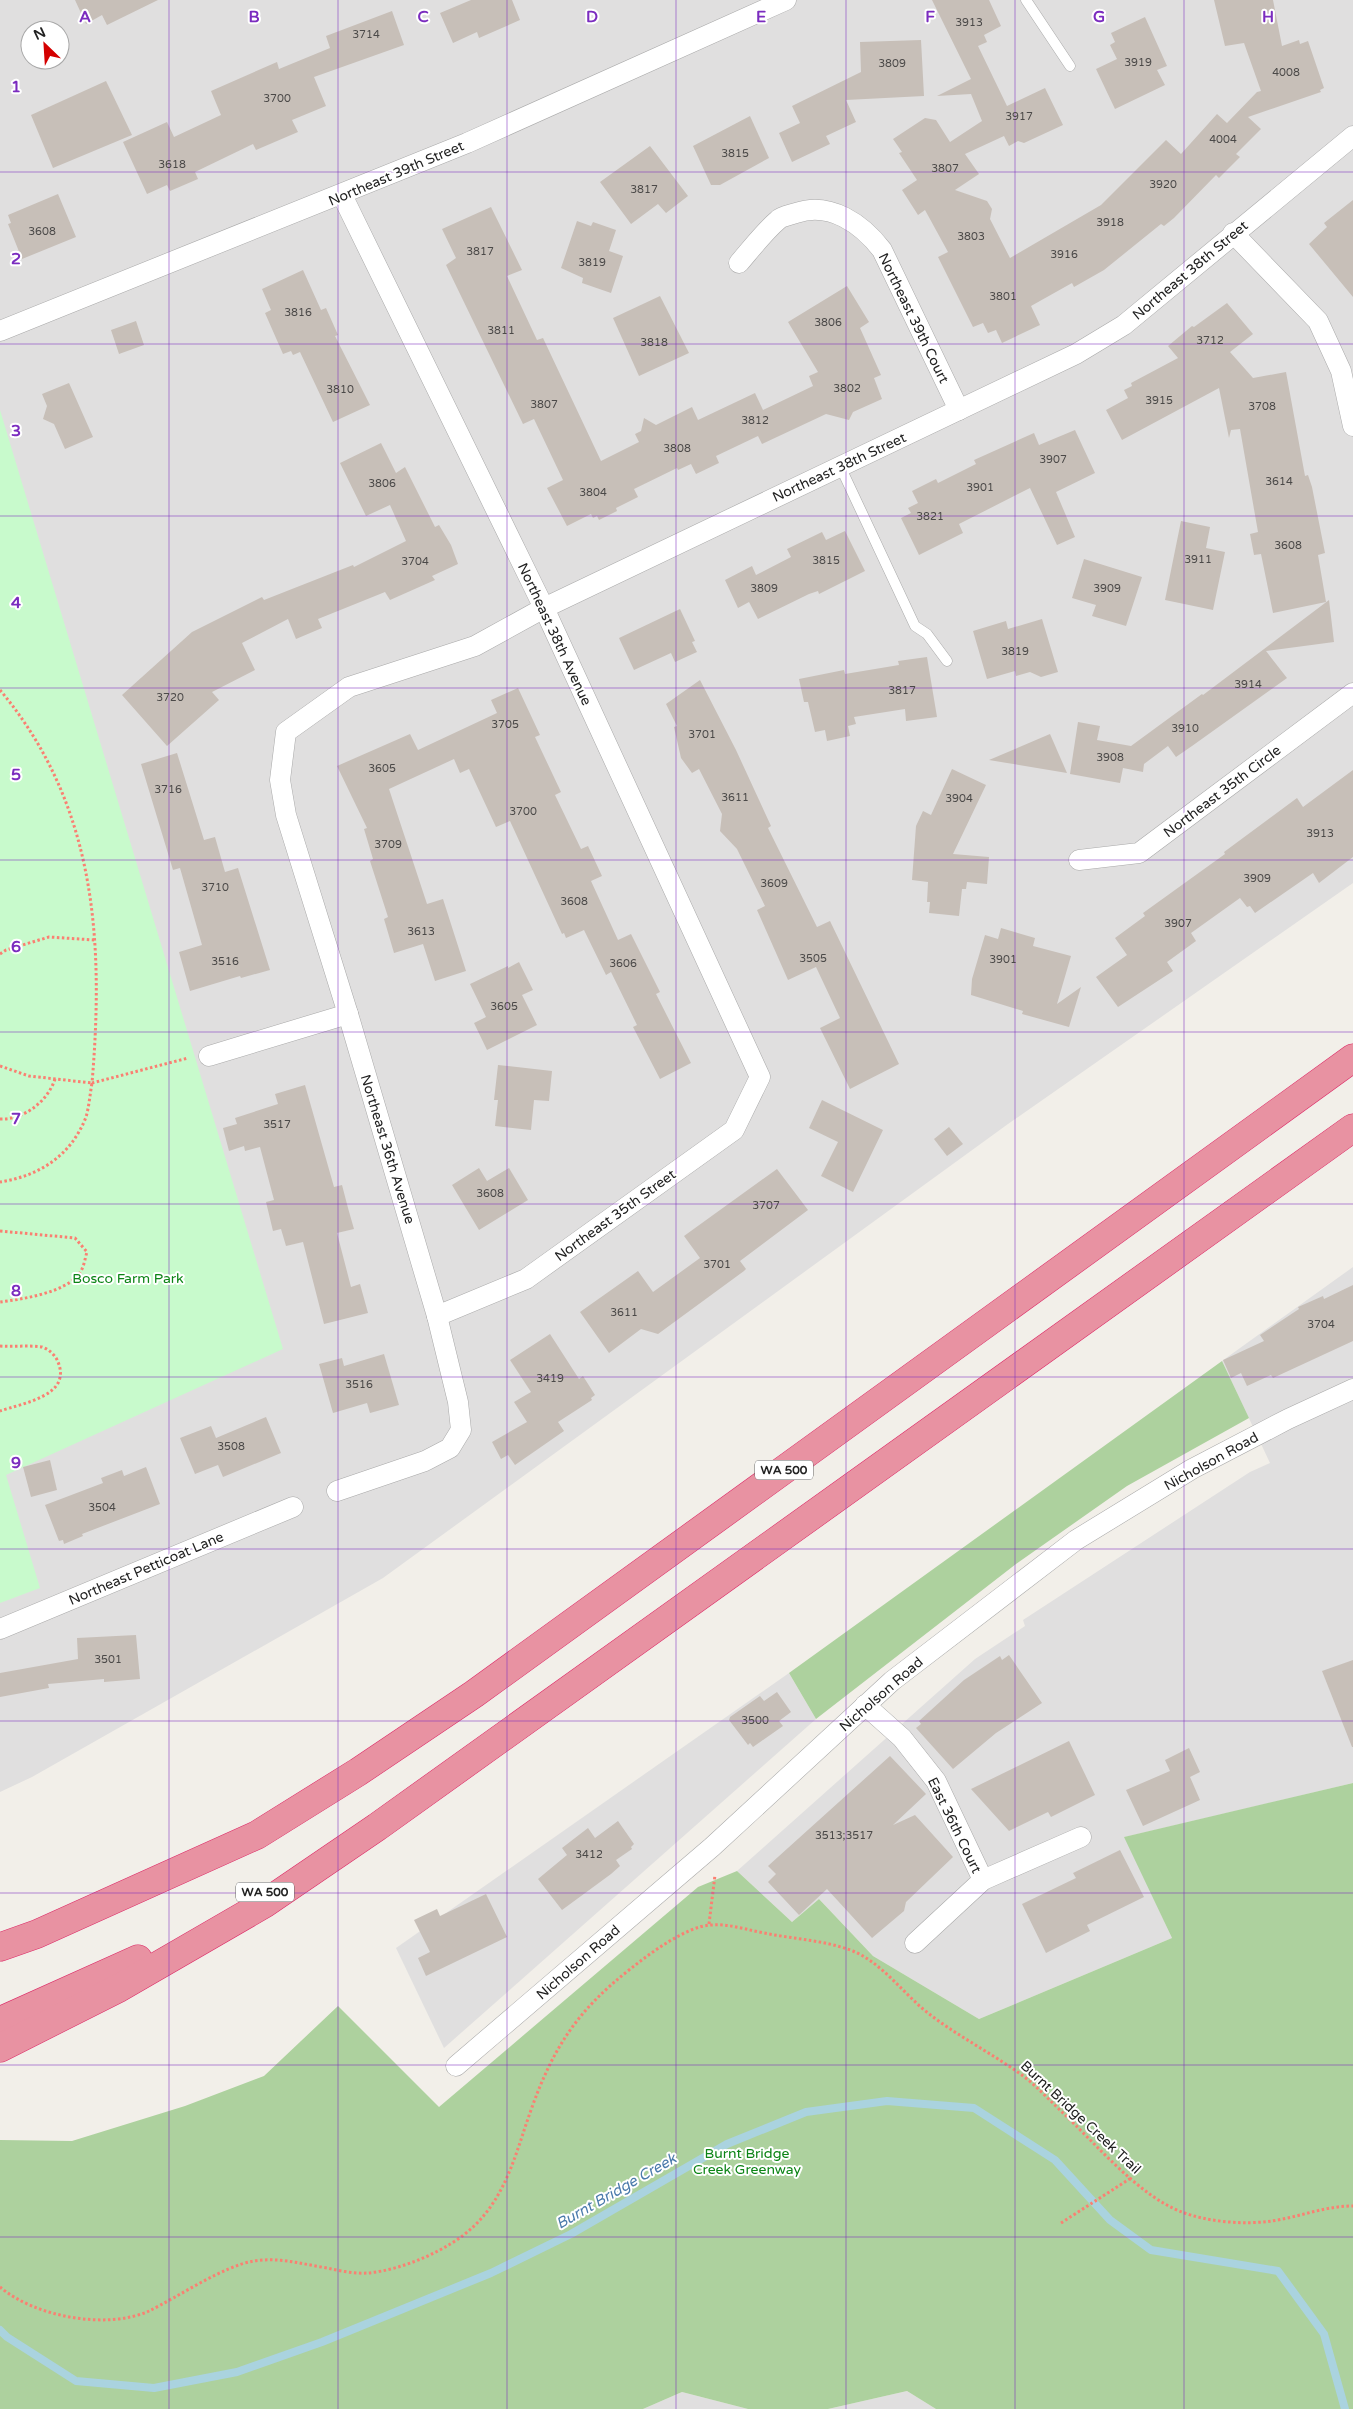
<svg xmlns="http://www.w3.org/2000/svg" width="1353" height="2409" viewBox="0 0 1353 2409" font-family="'Varela Round',sans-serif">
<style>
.residential{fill:#e0dfdf;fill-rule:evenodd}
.forest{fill:#add19e}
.park{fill:#c8facc}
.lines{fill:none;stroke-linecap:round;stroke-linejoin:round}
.stream{stroke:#aad3df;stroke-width:8}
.building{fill:#c7bfb8}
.lane-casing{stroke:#a9a9a9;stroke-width:11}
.street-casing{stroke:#a9a9a9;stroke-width:21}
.highway-casing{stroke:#dc2a67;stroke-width:29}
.path{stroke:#fa8072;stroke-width:3;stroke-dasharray:2.5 2.5;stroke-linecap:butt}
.lane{stroke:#fff;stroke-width:10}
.street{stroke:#fff;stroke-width:20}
.highway{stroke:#e892a2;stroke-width:28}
.grid{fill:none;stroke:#7b2cbf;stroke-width:1;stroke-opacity:0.55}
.labels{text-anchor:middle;stroke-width:4;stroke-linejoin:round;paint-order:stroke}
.number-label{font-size:11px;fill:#4b4948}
.shield{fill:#fff;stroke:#646464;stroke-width:1}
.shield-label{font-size:12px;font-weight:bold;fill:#222}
.street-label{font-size:14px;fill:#222;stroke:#fff}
.park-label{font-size:14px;fill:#0c8416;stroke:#fff}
.water-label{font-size:15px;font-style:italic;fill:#4a7aab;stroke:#fff}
.grid-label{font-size:16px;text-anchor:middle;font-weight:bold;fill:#7b2cbf;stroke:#fff;stroke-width:4;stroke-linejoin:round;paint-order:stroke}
</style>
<rect width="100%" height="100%" fill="#f2efe9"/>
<g class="residential">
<path d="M0,0h1353v883l-345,241 -625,454 -351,199 -32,15zM30,30h30v30h-30z"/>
<polygon points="1353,1267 1353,1783 1125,1837 1172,1938 979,2019 873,1956 819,1899 792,1922 737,1871 975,1659 1025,1626 1023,1620 1250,1472 1270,1463 1222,1361"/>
<polygon points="789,1673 816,1719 444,2048 396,1948"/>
<polygon points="907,2391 936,2409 828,2409"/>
<polygon points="682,2392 748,2409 643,2409"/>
</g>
<g class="forest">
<polygon points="1222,1361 1249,1418 1127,1486 1016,1564 816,1719 789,1673"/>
<polygon points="1353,1783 1353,2409 936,2409 907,2391 828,2409 748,2409 682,2392 643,2409 0,2409 0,2140 72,2141 185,2106 264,2076 338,2006 439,2107 698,1887 737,1871 792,1922 819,1899 873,1956 979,2019 1172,1938 1124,1837"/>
</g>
<polygon class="park" points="0,410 283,1349 6,1475 40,1588 0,1603"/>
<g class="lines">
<polyline class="stream" points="0,2330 7,2337 76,2381 154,2388 237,2372 322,2342 491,2273 571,2234 727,2144 806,2112 887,2101 974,2108 1055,2160 1110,2220 1151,2250 1278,2271 1324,2334 1345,2409"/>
</g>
<g class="building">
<polygon points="75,0 158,0 107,25 102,15 86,24"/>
<polygon points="471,0 512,0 520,20 479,38 477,32 453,43 440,13"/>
<polygon points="932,0 989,0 1001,26 984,35 987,42 978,46 1007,106 1045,88 1063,125 1024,143 1018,141 1009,146 1004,136 965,154 979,174 955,190 987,201 992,209 990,219 1010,258 1101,205 1166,140 1181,154 1217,114 1227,123 1257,92 1261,91 1244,43 1225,46 1214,0 1273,0 1282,46 1299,40 1300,44 1308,41 1324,88 1320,90 1321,92 1248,117 1261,129 1236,154 1240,157 1219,178 1216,175 1174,218 1164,226 1161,224 1104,270 1074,287 1072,283 1031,306 1040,325 1002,343 996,330 988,333 983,323 973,327 938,257 948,252 925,210 918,215 902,190 917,180 899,153 902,152 893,139 925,118 936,120 950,142 982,121 971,94 937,96 971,79"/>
<polygon points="392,11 404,45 314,77 326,106 292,120 298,132 256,150 253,144 195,172 198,179 170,191 167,185 147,194 123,142 167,122 174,137 221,115 211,91 277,62 279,69 330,48 326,36"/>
<polygon points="1145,17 1167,66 1157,70 1165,85 1115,109 1096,69 1117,59 1110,45 1115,42 1111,33"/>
<polygon points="921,40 924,96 846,100 856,122 826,136 830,144 792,162 779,133 800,123 792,106 861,72 860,42"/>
<polygon points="106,81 132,135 53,168 31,115"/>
<polygon points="750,116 769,158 720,185 711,185 693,146"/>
<polygon points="650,146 688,196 666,213 658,204 631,224 600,182"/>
<polygon points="58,194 76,237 22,259 8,224 11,223 8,215"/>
<polygon points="1353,200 1353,297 1309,244 1327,227 1324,223"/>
<polygon points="491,207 522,270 507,276 537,340 543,338 601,461 639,442 635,434 641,431 644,418 656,425 692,407 698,420 755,393 763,410 813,386 809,376 818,372 788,322 847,286 869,322 860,328 881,375 874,378 882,399 853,412 849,420 826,414 762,444 758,436 716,456 719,463 696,474 691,464 678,470 677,468 634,489 638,497 616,508 617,511 599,520 597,516 593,518 591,514 567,526 547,488 563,480 534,419 523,424 446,265 456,258 442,229"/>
<polygon points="577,221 591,226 593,222 616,230 609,251 623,256 611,293 582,283 583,278 561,268"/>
<polygon points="303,270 321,310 326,308 338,335 335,336 370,405 333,422 300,352 293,355 291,351 283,354 265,313 271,310 262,289"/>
<polygon points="660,296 689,353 639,376 613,318"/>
<polygon points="1227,303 1253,334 1230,352 1253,378 1286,372 1305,476 1308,475 1312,487 1325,553 1318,555 1326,602 1273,613 1261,554 1254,555 1250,534 1258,532 1240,429 1231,430 1229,438 1219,388 1122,440 1106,410 1128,398 1124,390 1132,386 1131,383 1178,358 1168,346 1192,326 1194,327"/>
<polygon points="136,321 144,345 119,354 111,330"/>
<polygon points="69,383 93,437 65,449 54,424 43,419 47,406 42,394"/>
<polygon points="1075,430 1095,473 1056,492 1075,537 1057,545 1030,488 959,524 963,533 919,555 901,518 911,513 908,508 918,503 912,491 936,479 938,483 976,464 974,460 1034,433 1039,445"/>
<polygon points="381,443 396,473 405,467 435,527 439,525 451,545 458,564 432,576 435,580 390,600 385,592 318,619 322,628 296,639 288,619 242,643 255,670 212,692 219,700 167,746 122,695 192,632 262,597 264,600 353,565 354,567 406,541 390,505 366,516 340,463"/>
<polygon points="1181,521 1210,527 1206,548 1225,552 1213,610 1165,600"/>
<polygon points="845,531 865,571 819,594 818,591 809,594 758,619 749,602 738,608 725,580 752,566 756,575 791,557 787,549 822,532 826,540"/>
<polygon points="1084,559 1142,577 1126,626 1092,616 1096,605 1072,598"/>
<polygon points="1329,600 1334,642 1266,651 1287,678 1192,746 1176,757 1168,746 1144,764 1143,772 1123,768 1120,783 1070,774 1078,722 1100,726 1097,740 1131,746 1202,694 1203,695"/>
<polygon points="680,609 695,641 692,642 697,652 675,662 671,653 634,670 619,638"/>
<polygon points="1042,619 1058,672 1041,677 1030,672 1016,676 1015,671 987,679 973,631 1006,621 1008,629"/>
<polygon points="927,657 937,717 906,721 905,709 854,717 856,724 848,726 850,736 827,741 825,730 815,732 808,702 804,702 799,679 844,670 845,674 899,665 898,661"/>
<polygon points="700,680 736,750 771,826 768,828 817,927 830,921 899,1064 850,1089 820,1028 840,1018 816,967 788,980 757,910 765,906 737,849 720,831 722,814 699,769 692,773 681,758 674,727 677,726 666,704"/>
<polygon points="518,688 540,735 535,737 561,792 555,795 581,849 588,846 602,876 591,881 618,940 631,934 660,992 656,994 691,1063 660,1079 633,1027 637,1025 611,972 606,975 584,930 566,938 564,933 562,934 510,821 496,827 469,769 460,773 454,759 389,789 427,904 443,899 466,971 435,981 423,944 394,953 384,919 388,917 370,861 373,859 364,829 367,828 337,766 410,734 418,750 497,713 491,700"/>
<polygon points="1050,734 1067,773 989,760"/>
<polygon points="177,753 204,840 215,837 225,872 238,868 270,970 241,978 240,976 190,991 179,952 202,945 180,868 173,870 141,764"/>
<polygon points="952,769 986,785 953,854 989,857 987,884 967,882 966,889 962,889 959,916 929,913 930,902 927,902 928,882 912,880 916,826 923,811 931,815"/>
<polygon points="1353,770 1353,857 1319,883 1313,873 1255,913 1250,906 1247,907 1240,898 1191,933 1196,941 1167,962 1173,971 1118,1007 1096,977 1127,955 1115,938 1145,916 1143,913 1225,854 1224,852 1297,798 1303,807"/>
<polygon points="1001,928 1035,938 1033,946 1071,956 1057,1004 1081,987 1069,1027 1022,1014 1023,1011 971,995 972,979 985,935 998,939"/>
<polygon points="519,962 533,990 522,995 537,1025 487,1050 474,1023 486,1017 470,984 508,966 508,968"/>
<polygon points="498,1065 552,1071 549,1101 534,1100 531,1130 495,1126 498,1100 494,1100"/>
<polygon points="305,1085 334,1187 342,1185 348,1208 354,1229 337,1233 351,1287 360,1284 368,1313 324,1324 303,1242 286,1246 281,1229 273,1231 266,1202 274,1200 260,1147 245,1151 244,1146 229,1151 223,1128 237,1124 235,1118 278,1104 275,1094"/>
<polygon points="822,1100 883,1130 853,1192 821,1176 838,1142 809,1128"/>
<polygon points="949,1127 963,1144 947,1156 934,1139"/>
<polygon points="479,1168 487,1181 509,1168 528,1200 479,1230 452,1185"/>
<polygon points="777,1169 808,1210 740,1261 746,1269 744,1271 658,1334 641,1329 609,1353 580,1312 638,1271 653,1292 700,1258 684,1236"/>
<polygon points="1353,1285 1353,1341 1273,1378 1271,1375 1247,1386 1241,1373 1231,1378 1223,1360 1264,1341 1260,1335 1299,1309 1298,1307 1323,1296 1324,1299"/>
<polygon points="550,1334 579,1379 583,1376 595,1395 591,1398 592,1400 558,1422 564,1431 515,1465 508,1455 501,1459 492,1442 527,1422 514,1402 531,1392 510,1360"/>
<polygon points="384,1354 399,1405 370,1413 367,1403 333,1413 319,1364 342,1358 344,1366"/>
<polygon points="266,1417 281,1453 223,1477 218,1465 195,1474 180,1438 211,1426 216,1438"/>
<polygon points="50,1460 57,1490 31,1497 23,1467"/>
<polygon points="146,1467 160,1504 82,1534 83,1536 64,1544 63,1540 59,1541 45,1505 103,1483 101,1478 122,1470 124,1476"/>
<polygon points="136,1635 140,1679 104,1682 104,1679 48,1684 49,1688 0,1697 0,1673 78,1659 77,1638"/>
<polygon points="1009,1655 1042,1703 996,1733 953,1769 916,1728 921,1724 919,1721 964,1680 1000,1656 1002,1660"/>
<polygon points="1353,1660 1353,1747 1352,1747 1322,1671"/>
<polygon points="777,1692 791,1712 779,1721 783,1726 753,1747 750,1743 748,1745 729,1720 730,1717 760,1696 764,1701"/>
<polygon points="1069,1741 1095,1795 1051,1817 1048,1812 1009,1831 971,1789"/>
<polygon points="1189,1748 1200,1772 1190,1777 1200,1800 1143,1826 1126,1790 1170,1771 1165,1760"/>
<polygon points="890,1756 926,1794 893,1825 915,1815 953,1857 906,1902 904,1911 872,1938 827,1889 799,1915 768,1882 776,1874 768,1866"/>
<polygon points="618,1821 634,1844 631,1847 632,1849 616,1860 620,1866 611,1874 562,1910 538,1879 567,1855 562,1848 588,1828 595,1838"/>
<polygon points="1120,1850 1144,1897 1087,1925 1090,1931 1046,1953 1022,1904 1076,1878 1073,1873"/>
<polygon points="486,1894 507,1937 426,1976 418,1958 430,1952 414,1920 437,1909 440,1916"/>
</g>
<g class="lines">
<g class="lane-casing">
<g id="lane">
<polyline points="1026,0 1070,66"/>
<polyline points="840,466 915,626 927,634 947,661"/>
</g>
</g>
<g class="street-casing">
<g id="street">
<polyline points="342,195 544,608 760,1077 734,1130 526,1279 437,1316"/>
<polyline points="1233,233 1318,321 1341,371 1353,426"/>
<path d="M739,263c12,-14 25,-31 39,-43 4,-4 12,-5 18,-7 34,-12 66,11 86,37l77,160"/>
<polyline points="0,331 467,143 786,0"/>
<polyline points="1079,860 1139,853 1353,693"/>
<polyline points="209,1056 348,1014"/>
<polyline points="337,1491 425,1461 450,1448 461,1430 458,1402 437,1316 348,1014 286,815 280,780 286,732 349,687 475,646 544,608 1076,354 1124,325 1353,136"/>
<polyline points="0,1629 293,1507"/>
<polyline points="865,1705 902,1738 936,1781 983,1880"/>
<polyline points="915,1943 983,1880 1081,1837"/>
<polyline points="456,2066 712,1847 892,1681 1076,1540 1192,1469 1288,1419 1353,1389"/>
</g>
</g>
<g class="highway-casing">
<g id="highway">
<polyline points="0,1947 37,1934 257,1835 358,1772 474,1694 1353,1058"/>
<polyline points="0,2021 138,1959"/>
<polyline points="0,2048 119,1988 264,1904 377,1827 1353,1128"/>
</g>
</g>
<g class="path">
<path d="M0,690c96,115 104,250 92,393l96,-25"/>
<polyline points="0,954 6,950 49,937 94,940"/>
<path d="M0,1066l29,10 63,7c-2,11 -3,24 -6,34 -15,39 -47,59 -86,65"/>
<path d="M0,1119c24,1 48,-18 55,-40"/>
<path d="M0,1231l75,7 12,14c-2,6 -3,16 -8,22 -15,19 -56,25 -79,28"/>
<path d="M0,1346c14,1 29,-1 42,1 7,2 14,9 16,15 14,34 -35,41 -58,49"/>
<polyline points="709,1924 715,1875"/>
<polyline points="1061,2223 1131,2178"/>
<path d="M0,2287c35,30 107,43 149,24 29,-14 74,-45 105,-50 25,-4 48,3 73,7 13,3 28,6 41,5 34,-3 81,-23 105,-46 34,-32 43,-75 58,-117 22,-62 46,-99 98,-140 19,-15 39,-30 62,-40 26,-11 47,-2 73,3 29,6 60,7 89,18 28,12 47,38 70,58 29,24 65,42 96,64 16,11 29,26 43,39 33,31 78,85 120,100 26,10 62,13 90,9 27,-4 53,-15 81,-15"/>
</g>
<use href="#lane" class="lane"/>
<use href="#street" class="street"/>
<use href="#highway" class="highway"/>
</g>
<path class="grid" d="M169,0v2409M338,0v2409M507,0v2409M676,0v2409M846,0v2409M1015,0v2409M1184,0v2409M0,172h1353M0,344h1353M0,516h1353M0,688h1353M0,860h1353M0,1032h1353M0,1204h1353M0,1377h1353M0,1549h1353M0,1721h1353M0,1893h1353M0,2065h1353M0,2237h1353"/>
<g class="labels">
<g class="number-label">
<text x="969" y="26">3913</text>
<text x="366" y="38">3714</text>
<text x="1138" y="66">3919</text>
<text x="892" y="67">3809</text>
<text x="1286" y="76">4008</text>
<text x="277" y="102">3700</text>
<text x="1019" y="120">3917</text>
<text x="1223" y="143">4004</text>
<text x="735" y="157">3815</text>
<text x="172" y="168">3618</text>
<text x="945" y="172">3807</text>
<text x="1163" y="188">3920</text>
<text x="644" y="193">3817</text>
<text x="1110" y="226">3918</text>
<text x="42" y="235">3608</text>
<text x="971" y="240">3803</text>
<text x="480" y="255">3817</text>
<text x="1064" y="258">3916</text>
<text x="592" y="266">3819</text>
<text x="1003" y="300">3801</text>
<text x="298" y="316">3816</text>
<text x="828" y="326">3806</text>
<text x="501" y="334">3811</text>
<text x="1210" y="344">3712</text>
<text x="654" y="346">3818</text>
<text x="847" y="392">3802</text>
<text x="340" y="393">3810</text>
<text x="1159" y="404">3915</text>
<text x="544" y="408">3807</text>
<text x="1262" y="410">3708</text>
<text x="755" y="424">3812</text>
<text x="677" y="452">3808</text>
<text x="1053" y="463">3907</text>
<text x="1279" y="485">3614</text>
<text x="382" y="487">3806</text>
<text x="980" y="491">3901</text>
<text x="593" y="496">3804</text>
<text x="930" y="520">3821</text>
<text x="1288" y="549">3608</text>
<text x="1198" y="563">3911</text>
<text x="826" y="564">3815</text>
<text x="415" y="565">3704</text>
<text x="764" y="592">3809</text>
<text x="1107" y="592">3909</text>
<text x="1015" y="655">3819</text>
<text x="1248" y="688">3914</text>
<text x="902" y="694">3817</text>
<text x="170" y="701">3720</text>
<text x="505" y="728">3705</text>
<text x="1185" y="732">3910</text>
<text x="702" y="738">3701</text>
<text x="1110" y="761">3908</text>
<text x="382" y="772">3605</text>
<text x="168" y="793">3716</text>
<text x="735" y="801">3611</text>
<text x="959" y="802">3904</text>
<text x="523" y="815">3700</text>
<text x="1320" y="837">3913</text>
<text x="388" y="848">3709</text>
<text x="1257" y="882">3909</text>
<text x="774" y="887">3609</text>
<text x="215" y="891">3710</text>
<text x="574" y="905">3608</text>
<text x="1178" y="927">3907</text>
<text x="421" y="935">3613</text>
<text x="813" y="962">3505</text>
<text x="1003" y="963">3901</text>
<text x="225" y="965">3516</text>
<text x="623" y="967">3606</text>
<text x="504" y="1010">3605</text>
<text x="277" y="1128">3517</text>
<text x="490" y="1197">3608</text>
<text x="766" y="1209">3707</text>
<text x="717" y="1268">3701</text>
<text x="624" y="1316">3611</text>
<text x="1321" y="1328">3704</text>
<text x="550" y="1382">3419</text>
<text x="359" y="1388">3516</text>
<text x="231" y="1450">3508</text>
<text x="102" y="1511">3504</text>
<text x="108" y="1663">3501</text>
<text x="755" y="1724">3500</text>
<text x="844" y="1839">3513;3517</text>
<text x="589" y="1858">3412</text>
</g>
<g class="shield">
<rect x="755" y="1460.5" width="58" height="19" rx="4"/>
<rect x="236" y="1882.5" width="58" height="19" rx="4"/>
</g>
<g class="shield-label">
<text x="784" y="1474">WA 500</text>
<text x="265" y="1896">WA 500</text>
</g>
<g class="street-label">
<text transform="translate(396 173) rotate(-23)" y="5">Northeast 39th Street</text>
<text transform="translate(1190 270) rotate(-40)" y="5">Northeast 38th Street</text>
<text transform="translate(914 318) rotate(64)" y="5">Northeast 39th Court</text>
<text transform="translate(839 467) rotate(-25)" y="5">Northeast 38th Street</text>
<text transform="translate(555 634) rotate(65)" y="5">Northeast 38th Avenue</text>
<text transform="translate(1222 791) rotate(-37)" y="5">Northeast 35th Circle</text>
<text transform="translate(388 1149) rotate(73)" y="5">Northeast 36th Avenue</text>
<text transform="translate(615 1215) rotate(-36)" y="5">Northeast 35th Street</text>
<text transform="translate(1211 1461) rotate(-29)" y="5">Nicholson Road</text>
<text transform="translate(146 1568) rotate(-23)" y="5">Northeast Petticoat Lane</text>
<text transform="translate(881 1694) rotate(-41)" y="5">Nicholson Road</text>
<text transform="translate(955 1825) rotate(64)" y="5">East 36th Court</text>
<text transform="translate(578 1962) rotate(-41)" y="5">Nicholson Road</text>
<text transform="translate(1081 2117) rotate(43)" y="5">Burnt Bridge Creek Trail</text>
</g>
<g class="park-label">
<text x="128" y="1283">Bosco Farm Park</text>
<text x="747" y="2158">Burnt Bridge<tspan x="747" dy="16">Creek Greenway</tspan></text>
</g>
<g class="water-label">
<text transform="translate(616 2191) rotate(-30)" y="5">Burnt Bridge Creek</text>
</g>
</g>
<g class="grid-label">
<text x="85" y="22">A</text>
<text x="254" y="22">B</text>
<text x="423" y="22">C</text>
<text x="592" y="22">D</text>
<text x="761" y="22">E</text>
<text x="930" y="22">F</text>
<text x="1099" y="22">G</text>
<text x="1268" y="22">H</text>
<text x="16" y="92">1</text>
<text x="16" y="264">2</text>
<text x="16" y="436">3</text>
<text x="16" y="608">4</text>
<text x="16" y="780">5</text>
<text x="16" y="952">6</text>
<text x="16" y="1124">7</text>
<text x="16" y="1296">8</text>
<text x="16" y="1468">9</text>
</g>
<g transform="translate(45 45) rotate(335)"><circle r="24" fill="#ffffff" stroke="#a7a7a7"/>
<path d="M0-4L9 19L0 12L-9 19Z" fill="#d40000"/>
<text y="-8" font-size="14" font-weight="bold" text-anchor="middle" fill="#222222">N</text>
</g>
</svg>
